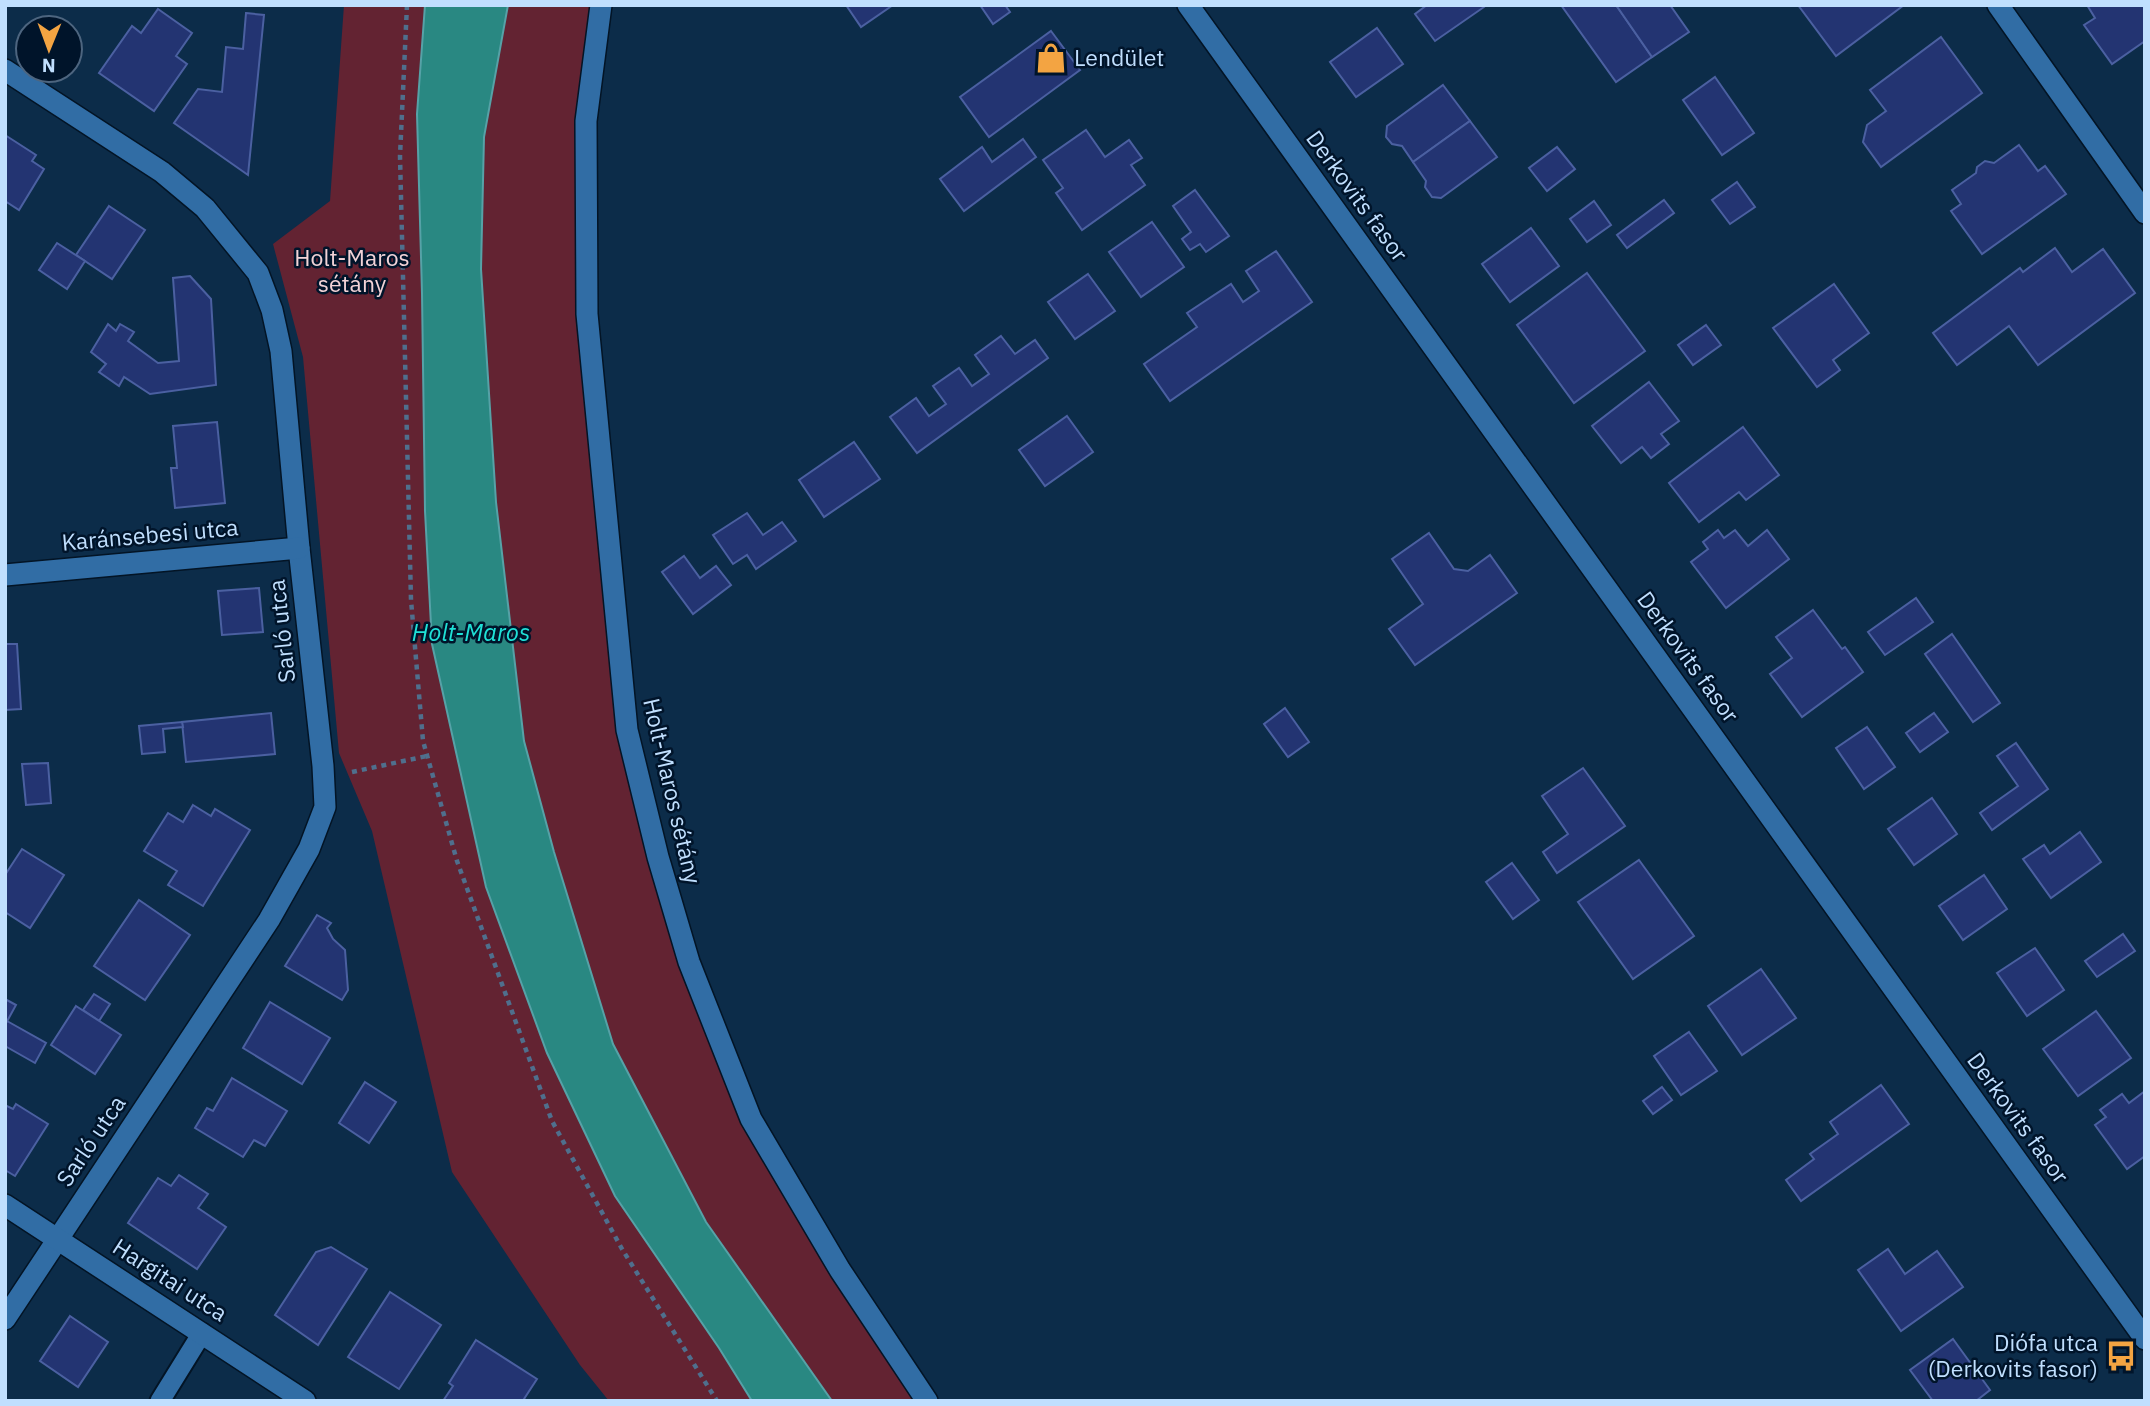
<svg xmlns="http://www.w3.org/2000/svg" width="2150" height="1406" viewBox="0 0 2150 1406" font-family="'IBM Plex Sans',sans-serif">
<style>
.green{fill:#632332}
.water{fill:#298882;stroke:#56a2a7;stroke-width:2}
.building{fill:#233472;stroke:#4b60a1;stroke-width:2}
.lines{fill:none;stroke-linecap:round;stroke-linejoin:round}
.lane-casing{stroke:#031425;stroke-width:23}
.street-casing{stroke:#031425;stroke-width:24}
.secondary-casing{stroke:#031425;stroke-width:24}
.path{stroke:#4f6f8d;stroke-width:4.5;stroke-dasharray:5 5;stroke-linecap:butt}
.lane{stroke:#316da5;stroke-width:19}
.street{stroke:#316da5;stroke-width:21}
.secondary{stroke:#316da5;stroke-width:21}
.labels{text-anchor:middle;stroke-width:5;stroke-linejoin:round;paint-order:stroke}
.poi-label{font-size:23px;fill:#c0dffe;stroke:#00142a;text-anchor:start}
.street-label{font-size:23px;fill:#c0dffe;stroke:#00142a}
.park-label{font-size:23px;fill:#f2d3d7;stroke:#00142a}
.water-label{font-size:24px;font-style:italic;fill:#1fe1d7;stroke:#00142a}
</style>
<rect width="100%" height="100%" fill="#0c2c49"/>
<g class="green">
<polygon points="344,5 425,5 417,114 432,644 486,887 547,1053 615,1196 719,1348 752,1401 609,1401 580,1365 452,1172 372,831 339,753 303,357 273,244 330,201"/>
<polygon points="508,5 601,5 587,314 621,681 658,857 751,1119 927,1401 832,1401 706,1222 613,1044 554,852 524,741 496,502 481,269 484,137"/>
</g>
<polygon class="water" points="425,5 508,5 484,137 481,269 496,502 524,741 554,852 613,1044 706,1222 832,1401 752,1401 719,1348 615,1196 547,1053 486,887 432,644 425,511 422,293 417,114"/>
<g class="building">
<polygon points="846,5 893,5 861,27"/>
<polygon points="980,5 1005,5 1010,12 993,24"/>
<polygon points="1427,5 1483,5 1484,7 1435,41 1415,14"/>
<polygon points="1561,5 1616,5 1652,57 1616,82"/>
<polygon points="1616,5 1670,5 1689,32 1652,57"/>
<polygon points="1798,5 1904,5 1836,56"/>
<polygon points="2087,5 2145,5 2145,41 2112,64 2084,25 2095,18"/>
<polygon points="158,9 192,33 176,56 187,64 154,111 99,73 132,26 141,33"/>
<polygon points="246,13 264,15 248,175 174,123 198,89 222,92 226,47 243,49"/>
<polygon points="1377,28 1403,64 1356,97 1330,62"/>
<polygon points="1051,31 1080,70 989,137 960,97"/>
<polygon points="1941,37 1982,93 1881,167 1863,142 1867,125 1886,111 1870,90"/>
<polygon points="1715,77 1754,133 1722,155 1683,100"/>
<polygon points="1443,85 1470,121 1413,162 1402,146 1392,144 1386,137 1387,126"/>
<polygon points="1470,121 1497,157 1441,198 1432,197 1425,187 1426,181 1413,162"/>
<polygon points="1086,130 1105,157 1129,140 1142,158 1131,165 1145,185 1082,230 1056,193 1063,188 1043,160"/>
<polygon points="5,135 36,155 32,161 44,169 19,210 5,201"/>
<polygon points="1023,139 1036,157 964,211 940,179 982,147 992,162"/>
<polygon points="2019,145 2038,171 2045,166 2066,194 1982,254 1951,211 1961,204 1952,190 1976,173 1977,167 1985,161 1994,163"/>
<polygon points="1557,147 1575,169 1547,191 1529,168"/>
<polygon points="1737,182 1755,207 1730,224 1712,200"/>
<polygon points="1195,190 1229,236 1206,252 1200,244 1190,250 1182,239 1191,232 1173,206"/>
<polygon points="1664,200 1674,213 1627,248 1617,235"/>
<polygon points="1594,201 1611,225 1587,242 1570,219"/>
<polygon points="109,206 145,230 112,279 76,255"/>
<polygon points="1152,222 1184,267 1141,297 1109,252"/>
<polygon points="1531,228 1559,266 1510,302 1482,264"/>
<polygon points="57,243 85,261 67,289 39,270"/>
<polygon points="2055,248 2072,272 2103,249 2135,293 2038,365 2009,326 1957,365 1933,333 2020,268 2023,272"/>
<polygon points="1276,251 1312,302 1170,401 1144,364 1197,327 1187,313 1231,284 1243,302 1259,291 1246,271"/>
<polygon points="1587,273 1645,351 1574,403 1517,325"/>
<polygon points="1088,274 1115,311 1075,339 1048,302"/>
<polygon points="190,276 211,299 216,385 150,394 124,377 119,386 99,372 106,364 91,352 108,324 116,331 120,324 134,332 128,341 158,363 179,361 173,278"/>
<polygon points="1834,284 1869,333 1833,360 1840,370 1817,387 1773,328"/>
<polygon points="1706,325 1721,345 1693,365 1678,345"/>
<polygon points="1001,336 1015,354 1035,340 1048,358 917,453 890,417 916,398 929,416 946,404 933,386 959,368 972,386 989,374 975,355"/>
<polygon points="1649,382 1679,421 1661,434 1669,444 1651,458 1642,447 1621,463 1592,426"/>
<polygon points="1067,416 1093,452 1045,486 1019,450"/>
<polygon points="217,422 225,503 175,508 171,468 177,468 173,426"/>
<polygon points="1743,427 1779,475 1746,500 1739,492 1699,522 1669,483"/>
<polygon points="854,442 880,479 824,517 799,480"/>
<polygon points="747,513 763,535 782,522 796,541 756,569 747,555 733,564 713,535"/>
<polygon points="1718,530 1724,538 1735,530 1748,546 1767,530 1789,559 1726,608 1691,562 1708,549 1703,542"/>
<polygon points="1429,533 1454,569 1468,571 1490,555 1517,593 1415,665 1389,629 1423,604 1392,559"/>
<polygon points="684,556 700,578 716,566 731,585 693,614 662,572"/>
<polygon points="259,588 263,632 222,635 218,591"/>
<polygon points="1916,598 1933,622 1885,655 1868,632"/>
<polygon points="1813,610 1842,649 1845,647 1863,672 1802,717 1770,674 1792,658 1776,637"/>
<polygon points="1952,634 2000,703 1973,722 1925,654"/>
<polygon points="5,644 17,644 21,709 5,710"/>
<polygon points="1285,708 1309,742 1288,757 1264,724"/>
<polygon points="271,713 275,754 186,762 182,722"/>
<polygon points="1934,713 1948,732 1920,752 1906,733"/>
<polygon points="182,722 183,727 163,729 165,752 142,754 139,726"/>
<polygon points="1867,727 1895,767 1864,789 1836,748"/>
<polygon points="2016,743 2048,789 1992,830 1980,813 2018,786 1997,756"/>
<polygon points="48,763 51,803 26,805 22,764"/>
<polygon points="1583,768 1625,826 1557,873 1543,852 1568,834 1542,796"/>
<polygon points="1932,798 1957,834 1914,865 1888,829"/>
<polygon points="193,805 211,816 215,809 250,830 203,906 168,885 177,871 144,851 168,813 183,822"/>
<polygon points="2080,832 2101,862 2051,898 2023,859 2044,845 2050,854"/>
<polygon points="22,849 64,875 30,928 5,912 5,875"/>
<polygon points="1639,860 1694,936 1633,979 1578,902"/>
<polygon points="1512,863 1539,900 1513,919 1486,882"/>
<polygon points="1984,875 2007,909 1963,940 1939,906"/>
<polygon points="139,900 190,935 145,1000 94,966"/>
<polygon points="317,915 331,923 327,928 333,939 345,950 348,990 342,1000 285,966"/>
<polygon points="2123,934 2135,951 2097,977 2085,961"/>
<polygon points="2035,948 2064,990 2027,1016 1997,973"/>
<polygon points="1761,969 1796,1018 1742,1055 1708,1006"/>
<polygon points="94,994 110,1004 99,1021 83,1010"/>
<polygon points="5,999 16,1005 5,1025"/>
<polygon points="270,1002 330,1038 302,1084 243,1048"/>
<polygon points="76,1006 121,1035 95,1074 51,1045"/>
<polygon points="2096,1011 2131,1058 2078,1096 2043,1049"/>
<polygon points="7,1021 46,1043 35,1063 5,1046 5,1025"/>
<polygon points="1689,1032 1717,1071 1681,1095 1654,1056"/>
<polygon points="232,1078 287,1111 265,1146 254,1140 243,1157 195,1128 207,1108 213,1111"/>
<polygon points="365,1082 396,1102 369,1143 339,1123"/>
<polygon points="1881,1085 1909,1124 1801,1201 1786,1180 1814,1159 1810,1154 1838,1134 1830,1122"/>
<polygon points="1662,1087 1672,1100 1653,1114 1643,1101"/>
<polygon points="2145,1091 2145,1156 2127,1169 2095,1125 2106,1117 2100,1110 2122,1094 2129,1103"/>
<polygon points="16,1104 48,1124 15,1176 5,1170 5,1105 13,1109"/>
<polygon points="179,1175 208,1194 198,1208 226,1227 197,1269 128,1223 158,1178 171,1186"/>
<polygon points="331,1247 367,1269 318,1345 275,1315 316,1252"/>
<polygon points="1888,1249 1905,1274 1937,1251 1963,1287 1901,1331 1858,1270"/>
<polygon points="390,1292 441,1325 399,1389 348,1357"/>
<polygon points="70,1316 108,1342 78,1387 40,1361"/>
<polygon points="1953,1339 1990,1390 1976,1401 1933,1401 1910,1370"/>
<polygon points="476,1340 537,1379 524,1399 527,1401 443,1401 453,1386 449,1383"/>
</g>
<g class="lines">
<g class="lane-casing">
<polyline id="lane" points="160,1401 202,1333"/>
</g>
<g class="street-casing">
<g id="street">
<polyline points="601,5 586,121 587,314 627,730 658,857 689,962 751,1119 840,1270 927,1401"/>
<polyline points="1998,5 2145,213"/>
<polyline points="5,70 162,172 205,208 258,273 272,310 281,351 299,548 323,766 325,807 309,849 269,920 5,1319"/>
<polyline points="5,575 299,548"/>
<polyline points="5,1205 305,1401"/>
</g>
</g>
<g class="secondary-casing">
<polyline id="secondary" points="1188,5 2145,1339"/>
</g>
<g class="path">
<polyline points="407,5 400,156 411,600 423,741 457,861 552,1121 622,1249 717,1401"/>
<polyline points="352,772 427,756"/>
</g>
<use href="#lane" class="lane"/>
<use href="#street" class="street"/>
<use href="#secondary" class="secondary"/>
</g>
<defs>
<g id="shop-bare" transform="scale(2.415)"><path d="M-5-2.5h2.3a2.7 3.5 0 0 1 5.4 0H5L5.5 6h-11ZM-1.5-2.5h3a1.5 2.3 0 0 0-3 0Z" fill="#f3a442" stroke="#00142a" stroke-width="2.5" paint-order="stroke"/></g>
<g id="bus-bare" transform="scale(2.415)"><path d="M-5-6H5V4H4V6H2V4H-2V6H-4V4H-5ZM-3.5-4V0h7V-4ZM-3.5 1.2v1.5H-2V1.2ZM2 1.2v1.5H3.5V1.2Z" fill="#f3a442" stroke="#00142a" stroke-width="2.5" paint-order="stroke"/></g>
</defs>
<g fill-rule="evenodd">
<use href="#shop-bare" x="1051" y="58"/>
<use href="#bus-bare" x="2121" y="1356"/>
</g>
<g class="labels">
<g class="poi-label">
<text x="1074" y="66">Lendület</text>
<text x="2098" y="1351" text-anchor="end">Diófa utca<tspan x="2098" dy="26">(Derkovits fasor)</tspan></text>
</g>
<g class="street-label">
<text transform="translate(1357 196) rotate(54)" y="8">Derkovits fasor</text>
<text transform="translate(150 535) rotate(-5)" y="8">Karánsebesi utca</text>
<text transform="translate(282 631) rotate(-96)" y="8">Sarló utca</text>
<text transform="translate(1688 657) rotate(54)" y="8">Derkovits fasor</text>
<text transform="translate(672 791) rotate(77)" y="8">Holt-Maros sétány</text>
<text transform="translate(2018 1118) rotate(54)" y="8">Derkovits fasor</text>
<text transform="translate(91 1141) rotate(-56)" y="8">Sarló utca</text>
<text transform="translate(170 1280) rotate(33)" y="8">Hargitai utca</text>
</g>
<g class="park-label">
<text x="352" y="266">Holt-Maros<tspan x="352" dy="26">sétány</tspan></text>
</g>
<g class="water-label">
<text x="471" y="641">Holt-Maros</text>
</g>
</g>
<rect width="2150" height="1406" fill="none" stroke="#c0dffe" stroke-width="14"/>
<g transform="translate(49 49) rotate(181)"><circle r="33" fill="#00142a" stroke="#4d657f" stroke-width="2"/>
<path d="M0-5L12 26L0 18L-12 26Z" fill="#f3a442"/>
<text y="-10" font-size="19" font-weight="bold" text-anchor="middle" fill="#c0dffe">N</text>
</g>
</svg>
